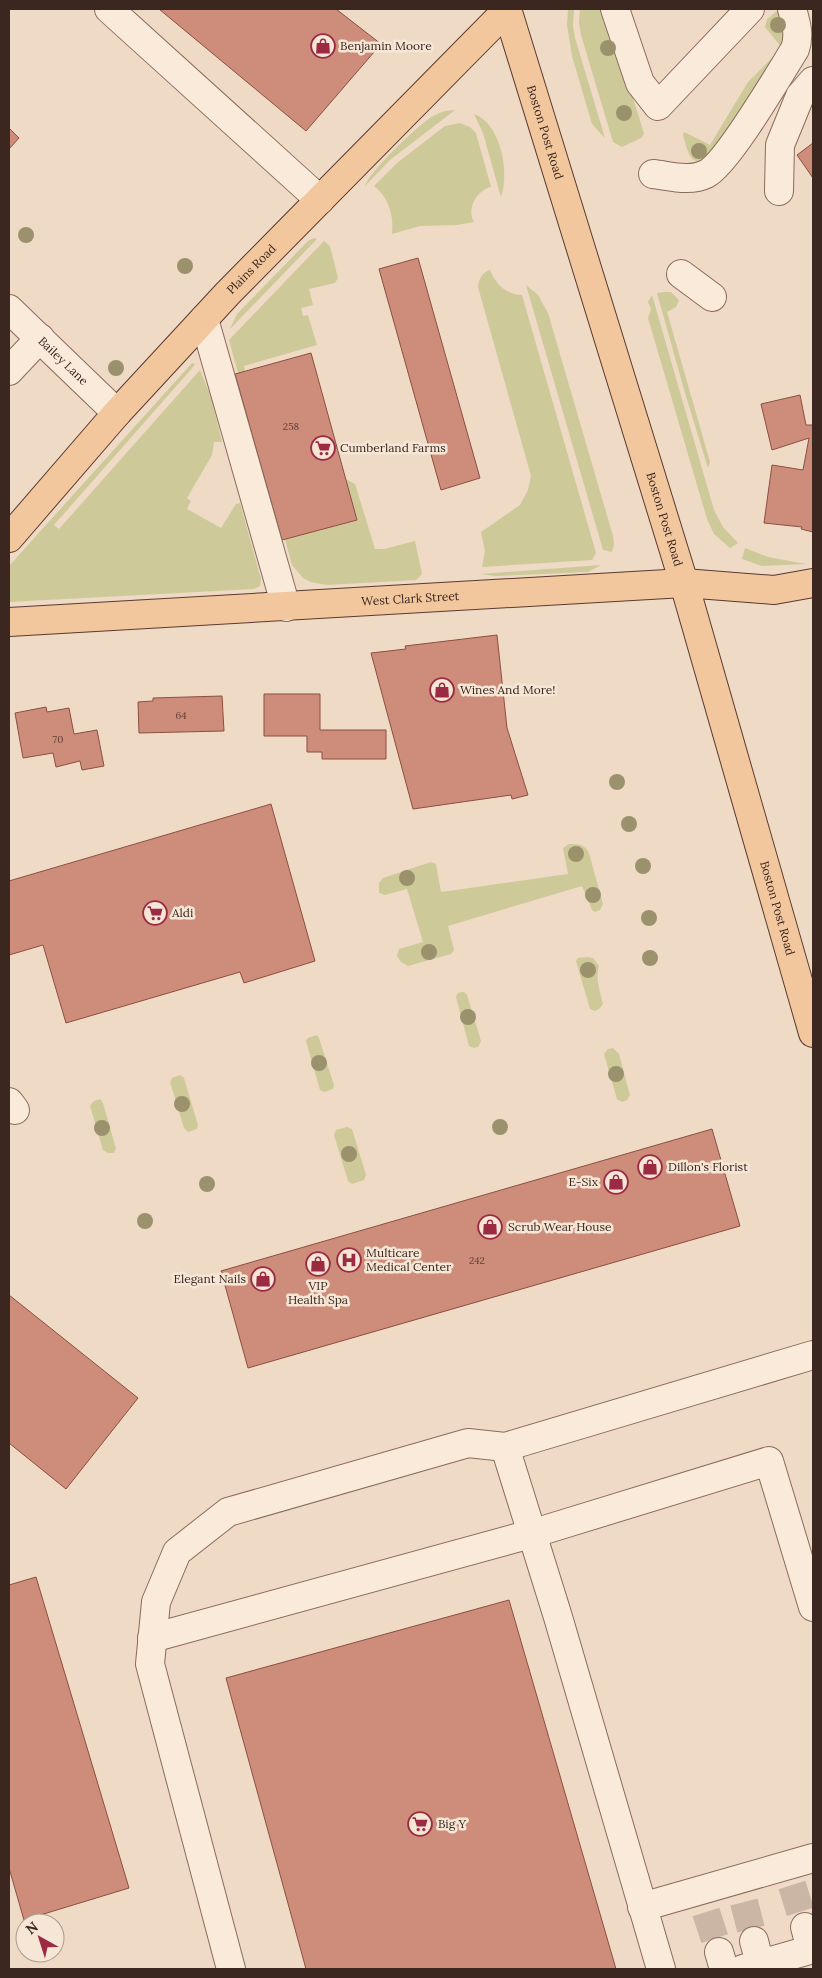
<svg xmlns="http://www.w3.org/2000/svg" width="822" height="1978" viewBox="0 0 822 1978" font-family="Lora,serif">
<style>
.green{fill:#cec999}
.building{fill:#ce8d7b;stroke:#8b4f40}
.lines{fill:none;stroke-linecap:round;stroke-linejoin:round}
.minor-tunnel{stroke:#cbb6a5;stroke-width:28;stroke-dasharray:28 14;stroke-linecap:butt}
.minor-casing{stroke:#8b6b5b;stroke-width:30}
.major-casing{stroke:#593a2f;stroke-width:30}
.minor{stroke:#faeada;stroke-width:28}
.major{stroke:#f2c79e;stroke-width:28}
.tree{fill:#9b926d}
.labels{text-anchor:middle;stroke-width:5;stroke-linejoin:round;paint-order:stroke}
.number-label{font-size:10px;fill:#604036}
.poi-label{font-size:12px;fill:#3b271f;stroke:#f6e6d6;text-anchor:start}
.street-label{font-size:12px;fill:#3b271f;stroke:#f6e6d6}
</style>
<rect width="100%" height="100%" fill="#efdac6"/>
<g class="green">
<polygon points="568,9 574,9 573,26 575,38 605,138 592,124 572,56 567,25"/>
<polygon points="580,9 605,9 643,130 644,134 641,138 622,147 613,142 581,35 579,22"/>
<path d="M777,11l7,3 6,18 -1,7 -73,114 -9,9c-18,4 -20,-14 -24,-27l1,-3 26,13 38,-63 34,-34 -17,-21 2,-8z"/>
<path d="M455,110l-65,50 -25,26c5,-15 53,-61 68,-70 7,-4 14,-6 22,-6z"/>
<path d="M474,114c27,9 36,60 27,83l-18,-64z"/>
<path d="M460,123l10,4 6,6 15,54c-14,3 -25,22 -17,35l-17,3 -37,1 -28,8c2,-19 -3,-36 -18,-48l23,-23 48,-37z"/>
<polygon points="314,238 317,239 230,329 237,314 308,241"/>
<polygon points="324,241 330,246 338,278 335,283 309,289 313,305 301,308 303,316 308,315 317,345 244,366 245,371 238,373 229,340"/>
<path d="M490,270c6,15 16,24 32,25l74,258 -4,7 -110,7 3,-16 -4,-19 39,-27 8,-15 3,-14 -53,-189c1,-8 4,-15 12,-17z"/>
<polygon points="526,285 538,295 548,313 613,536 614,545 612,552 603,550"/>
<polygon points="664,292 671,292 679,300 676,307 667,312 710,462 708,468 685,393 657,293"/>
<polygon points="652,295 714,510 723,527 738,543 730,548 714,534 707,519 648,318 651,309 648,302"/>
<polygon points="192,363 195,364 194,366 54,525 59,529 200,370 211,397 222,442 214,442 212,455 187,498 191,501 187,509 221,528 236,504 240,503 261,579 260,586 254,589 9,602 9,566"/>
<polygon points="346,479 355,484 375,549 384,549 415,541 422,574 416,580 327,585 311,582 303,578 292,565 285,539 357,520"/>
<polygon points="745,548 768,557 806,564 762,566 742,559"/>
<polygon points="601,565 588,572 496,576 480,574"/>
<path d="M569,844c10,0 15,0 20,9l14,51 -3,6 -5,2 -3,-2 -10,-24 -134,40 6,24 -3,4 -43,12 -7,-4 -4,-6 2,-7 24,-7 -16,-53 -22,6 -6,-2v-10l4,-5 48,-16 5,2 5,28 127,-18 -5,-26z"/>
<path d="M588,957l5,1 6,8c-4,12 1,25 4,38l-4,5 -4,2 -5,-2 -14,-48 2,-3z"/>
<polygon points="461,992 464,992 467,995 481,1041 478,1047 474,1048 469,1046 456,997 457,994"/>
<polygon points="317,1035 319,1038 334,1085 333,1089 324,1092 320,1090 306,1041 308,1038"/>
<polygon points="613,1048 619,1054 630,1095 627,1100 622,1102 617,1099 604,1054 608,1049"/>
<polygon points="180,1075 184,1078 198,1125 197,1129 188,1132 184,1128 170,1082 172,1078"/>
<polygon points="100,1099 103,1103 116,1149 114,1153 108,1153 103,1150 90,1106 94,1101"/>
<polygon points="347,1127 352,1129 366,1175 364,1180 352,1184 348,1181 334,1135 336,1130"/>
</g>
<g class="building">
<polygon points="159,9 336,9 381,44 306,131"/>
<polygon points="9,128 19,138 9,149"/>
<polygon points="813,143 813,178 797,155"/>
<polygon points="418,258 480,478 441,490 379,269"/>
<polygon points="311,353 357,520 282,540 235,374"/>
<polygon points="800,395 806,425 813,425 813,532 801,529 802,527 764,523 772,465 803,470 809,438 772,450 761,404"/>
<polygon points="497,635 507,728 528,795 512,799 511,795 413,809 371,653 406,649 405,646"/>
<polygon points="264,694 320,694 320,730 386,730 386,759 322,759 322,752 307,752 307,736 264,736"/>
<polygon points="222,696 224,731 139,733 138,702 153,701 153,698"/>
<polygon points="46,707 47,712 69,708 74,734 97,730 104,766 82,770 80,761 56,767 53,753 23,758 15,713"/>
<polygon points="271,804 315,961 244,983 240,972 66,1023 43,945 9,955 9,881"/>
<polygon points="712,1129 740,1226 248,1368 221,1271"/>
<polygon points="9,1295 138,1398 66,1489 9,1443"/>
<polygon points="36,1577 129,1888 24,1920 9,1868 9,1585"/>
<polygon points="509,1600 616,1969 306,1969 226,1678"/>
</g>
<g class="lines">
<g class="minor-tunnel">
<polyline points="792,1885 805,1927"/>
<polyline points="744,1902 754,1941"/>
<polyline points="706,1912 719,1952"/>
</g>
<g class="minor-casing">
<g id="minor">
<polyline points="109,9 320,200"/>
<polyline points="615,9 640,83 658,106 750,9"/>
<path d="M653,174c17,2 37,8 53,0 21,-10 74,-101 89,-125 5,-14 1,-26 -3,-40"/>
<polyline points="779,191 780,145 800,96 813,81"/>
<polyline points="681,274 712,297"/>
<path id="s1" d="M9,309l108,104"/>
<polyline points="204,319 286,607"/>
<polyline points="9,371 40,338"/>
<polyline points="9,1102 15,1110"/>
<polyline points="505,1447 558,1617 661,1969"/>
<polyline points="152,1638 531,1534 769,1461 813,1607"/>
<polyline points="642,1907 813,1858"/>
<polyline points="805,1927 811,1950"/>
<polyline points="754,1941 760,1964"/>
<polyline points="719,1952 724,1969"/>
<polyline points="231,1969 150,1664 156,1602 177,1552 228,1512 468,1443 505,1447 813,1355"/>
<polyline points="743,1969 813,1949"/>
</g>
</g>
<g class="major-casing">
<g id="major">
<path id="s2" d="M507,9l177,574 129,450"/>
<path id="s3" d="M9,538l108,-125 111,-120 280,-284"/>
<path id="s4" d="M9,622l675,-39 90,7 39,-7"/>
</g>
</g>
<use href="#minor" class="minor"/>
<use href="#major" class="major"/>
</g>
<g class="tree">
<circle cx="778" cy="25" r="8"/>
<circle cx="608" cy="48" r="8"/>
<circle cx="624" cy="113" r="8"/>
<circle cx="699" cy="151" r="8"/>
<circle cx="26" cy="235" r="8"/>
<circle cx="185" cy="266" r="8"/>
<circle cx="116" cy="368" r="8"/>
<circle cx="617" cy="782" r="8"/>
<circle cx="629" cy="824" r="8"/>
<circle cx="576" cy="854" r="8"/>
<circle cx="643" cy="866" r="8"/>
<circle cx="407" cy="878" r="8"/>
<circle cx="593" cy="895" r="8"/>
<circle cx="649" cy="918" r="8"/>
<circle cx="429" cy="952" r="8"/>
<circle cx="650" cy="958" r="8"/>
<circle cx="588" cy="970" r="8"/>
<circle cx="468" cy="1017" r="8"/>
<circle cx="319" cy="1063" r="8"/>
<circle cx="616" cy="1074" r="8"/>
<circle cx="182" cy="1104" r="8"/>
<circle cx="500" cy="1127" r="8"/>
<circle cx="102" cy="1128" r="8"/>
<circle cx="349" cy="1154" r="8"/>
<circle cx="207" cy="1184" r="8"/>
<circle cx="145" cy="1221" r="8"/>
</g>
<defs>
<g id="shop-ring" transform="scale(1.25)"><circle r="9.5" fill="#f6e6d6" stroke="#9c2a42" stroke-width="1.5"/><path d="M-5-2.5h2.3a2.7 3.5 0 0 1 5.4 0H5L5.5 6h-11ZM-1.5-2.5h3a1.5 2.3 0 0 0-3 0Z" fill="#9c2a42"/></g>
<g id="supermarket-ring" transform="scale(1.25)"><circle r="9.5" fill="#f6e6d6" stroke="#9c2a42" stroke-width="1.5"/><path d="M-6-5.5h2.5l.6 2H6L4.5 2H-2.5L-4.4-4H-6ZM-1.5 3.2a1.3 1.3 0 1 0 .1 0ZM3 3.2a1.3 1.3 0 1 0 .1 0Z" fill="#9c2a42"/></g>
<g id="hospital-ring" transform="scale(1.25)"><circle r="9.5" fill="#f6e6d6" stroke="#9c2a42" stroke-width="1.5"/><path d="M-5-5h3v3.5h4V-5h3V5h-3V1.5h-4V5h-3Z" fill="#9c2a42"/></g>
</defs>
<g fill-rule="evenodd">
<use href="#shop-ring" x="323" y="46"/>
<use href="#supermarket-ring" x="323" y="448"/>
<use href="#shop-ring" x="442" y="690"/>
<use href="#supermarket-ring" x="155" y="913"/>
<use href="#shop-ring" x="650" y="1167"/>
<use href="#shop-ring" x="616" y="1182"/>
<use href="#shop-ring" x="490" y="1227"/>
<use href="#hospital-ring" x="349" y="1260"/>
<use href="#shop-ring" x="318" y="1264"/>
<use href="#shop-ring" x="263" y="1279"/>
<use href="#supermarket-ring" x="420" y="1824"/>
</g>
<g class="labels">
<g class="number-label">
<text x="291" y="430">258</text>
<text x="181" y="719">64</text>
<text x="58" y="743">70</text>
<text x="477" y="1264">242</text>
</g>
<g class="poi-label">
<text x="340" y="50">Benjamin Moore</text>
<text x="340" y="452">Cumberland Farms</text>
<text x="460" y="694">Wines And More!</text>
<text x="172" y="917">Aldi</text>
<text x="668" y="1171">Dillon's Florist</text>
<text x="598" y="1186" text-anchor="end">E-Six</text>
<text x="508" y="1231">Scrub Wear House</text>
<text x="366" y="1257">Multicare<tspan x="366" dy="14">Medical Center</tspan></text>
<text x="246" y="1283" text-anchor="end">Elegant Nails</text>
<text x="318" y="1290" text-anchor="middle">VIP<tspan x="318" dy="14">Health Spa</tspan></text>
<text x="438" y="1828">Big Y</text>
</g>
<g class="street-label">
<text dy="4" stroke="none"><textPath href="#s2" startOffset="129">Boston Post Road</textPath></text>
<text dy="4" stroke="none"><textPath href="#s3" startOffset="362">Plains Road</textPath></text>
<text dy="4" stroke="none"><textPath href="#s1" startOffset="75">Bailey Lane</textPath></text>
<text dy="4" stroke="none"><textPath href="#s2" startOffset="534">Boston Post Road</textPath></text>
<text dy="4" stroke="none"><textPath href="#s4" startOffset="402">West Clark Street</textPath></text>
<text dy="4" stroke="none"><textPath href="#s2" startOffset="939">Boston Post Road</textPath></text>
</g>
</g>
<rect width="822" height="1978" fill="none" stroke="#3b271f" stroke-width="20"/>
<g transform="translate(40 1938) rotate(321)"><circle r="24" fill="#f6e6d6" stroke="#ab9a8d"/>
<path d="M0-4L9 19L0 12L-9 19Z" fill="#9c2a42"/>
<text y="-8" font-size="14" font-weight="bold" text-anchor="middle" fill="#3b271f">N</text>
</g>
</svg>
